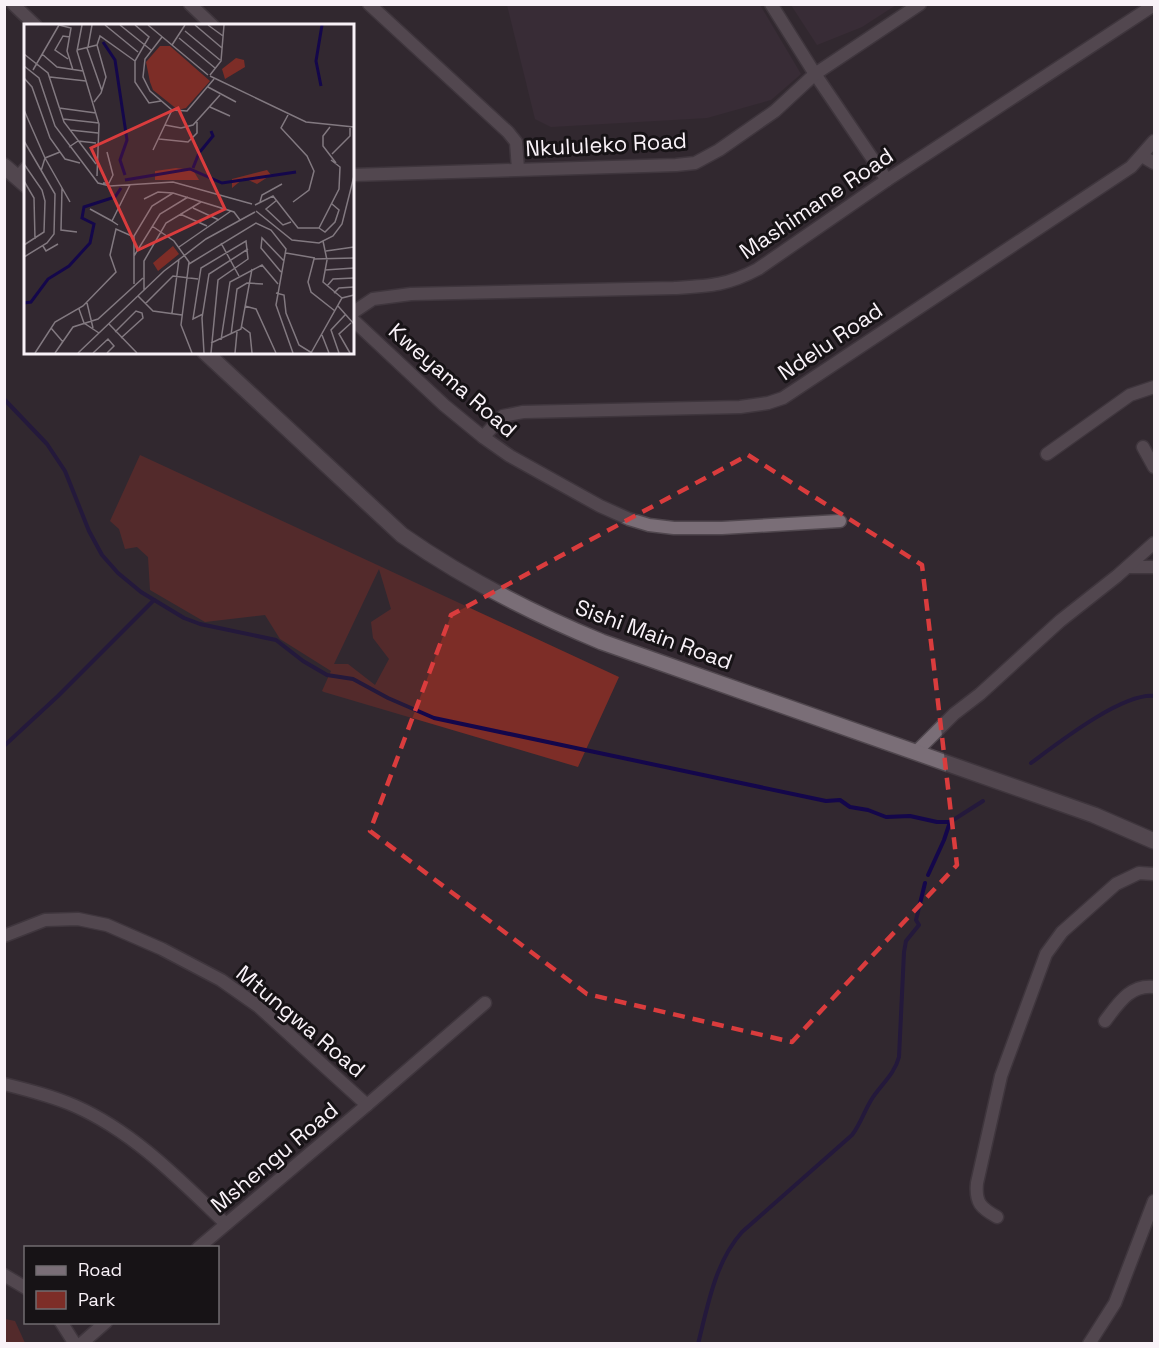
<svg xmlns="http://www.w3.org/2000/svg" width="1159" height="1348" viewBox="0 0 1159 1348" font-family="'Space Grotesk',sans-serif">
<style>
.built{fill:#41323e}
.green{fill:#7d2d27;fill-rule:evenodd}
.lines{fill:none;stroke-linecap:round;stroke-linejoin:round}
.stream{stroke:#14074b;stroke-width:4}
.minor-casing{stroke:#50474e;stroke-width:15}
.tertiary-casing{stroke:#50474e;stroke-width:18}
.minor{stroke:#7a6e77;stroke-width:12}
.tertiary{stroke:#7a6e77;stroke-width:15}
.marked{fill:none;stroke:#da3c3d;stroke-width:4.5;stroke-dasharray:12 8;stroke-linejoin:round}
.labels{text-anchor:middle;stroke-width:6;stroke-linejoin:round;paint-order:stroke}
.street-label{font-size:22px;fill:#f9f2f8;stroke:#171316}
.inset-river{fill:none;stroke:#14074b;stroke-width:3}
.inset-road{fill:none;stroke:#827980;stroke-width:1.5}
.view{fill:#da3c3d;fill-opacity:0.15;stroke:#da3c3d;stroke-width:3}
.inset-edge{fill:none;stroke:#f9f2f8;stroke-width:3}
</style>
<rect width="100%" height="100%" fill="#322830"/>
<g class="built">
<polygon points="507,5 760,5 801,74 771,100 707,118 551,127 535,119"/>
<polygon points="791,5 896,5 862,27 817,45"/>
</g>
<g class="green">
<path d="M140,455l479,222 -41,90 -254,-75 -2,-1 9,-20 -51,-32 -15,-24 -60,7 -55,-32 -2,-33 -11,-10 -12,2 -6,-20 -9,-8zM379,569l12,40 -20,13 2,16 16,21 -14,26 -27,-21h-14z"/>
<polygon points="5,1319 15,1321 25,1343 5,1343"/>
</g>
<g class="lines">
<g class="stream">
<polyline points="4,399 47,444 65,471 89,531 102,555 118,573 141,592 184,618 200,624 276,640 303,661 327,675 353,679 388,698 434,718 826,801 840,800 850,807 868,810 886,817 910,816 937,822 950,822"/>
<polyline points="4,746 58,696 154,600"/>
<path d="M1031,763c27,-20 91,-70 123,-67"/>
<polyline points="928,875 944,840 950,822 983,801"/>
<path d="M698,1344c10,-39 17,-82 44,-112l110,-97c10,-13 14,-30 24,-42 9,-12 19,-21 23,-36l5,-105 2,-11 13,-16 -3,-5 9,-37"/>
</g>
<g class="minor-casing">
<g id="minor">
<polyline points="13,4 36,26"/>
<polyline points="190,4 213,26"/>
<polyline points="369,4 508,132 516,142 518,169"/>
<polyline points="771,4 815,74 887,180"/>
<polyline points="1142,156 1154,163"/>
<polyline points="352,175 676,165 695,163 719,150 775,111 815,74 920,4"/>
<polyline points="17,178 26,168"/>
<path d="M352,313l21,-14 38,-5 263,-6c35,-2 52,-2 84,-19l129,-89 267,-175"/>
<polyline points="352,319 444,405 483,437 510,456 600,506 629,519 649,525 674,528 722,528 840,521"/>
<polyline points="483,437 503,416 523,412 740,407 768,403 783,398 1131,167 1154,141"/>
<polyline points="1143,447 1154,467"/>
<polyline points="1047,454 1130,395 1154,387"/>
<polyline points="1128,567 1154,567"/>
<polyline points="917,751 954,714 980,694 1060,621 1117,576 1154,543"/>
<polyline points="4,936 45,920 78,919 107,925 162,949 221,980 258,1006 367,1105"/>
<path d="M1105,1021c13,-17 25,-37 49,-34"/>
<path d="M4,1084c24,6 48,12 71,22 59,26 105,74 151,118"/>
<path d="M997,1217c-16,-9 -22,-14 -20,-34l24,-107 45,-122 16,-22 54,-48 23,-11 15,1"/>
<polyline points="198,1248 367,1105 485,1003"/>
<polyline points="4,1275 26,1288"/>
<polyline points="61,1322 75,1344"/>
<polyline points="81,1344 106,1322"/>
<polyline points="1089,1344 1115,1303 1154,1201"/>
</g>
</g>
<g class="tertiary-casing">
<g id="tertiary">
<polyline points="4,166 26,185"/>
<path d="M205,352l197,183c60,42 132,79 200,107l492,173 60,26"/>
</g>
</g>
<use href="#minor" class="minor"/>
<use href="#tertiary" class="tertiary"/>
</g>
<path d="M0 0H1159V1348H0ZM748,455l174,110 35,300 -165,177 -205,-48 -217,-163 81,-216z" fill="#322830" fill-opacity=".55" fill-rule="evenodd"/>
<path class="marked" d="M748,455l174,110 35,300 -165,177 -205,-48 -217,-163 81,-216z"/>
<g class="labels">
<g class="street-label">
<text transform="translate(606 144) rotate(-3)" y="8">Nkululeko Road</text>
<text transform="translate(816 203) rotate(-34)" y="8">Mashimane Road</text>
<text transform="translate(830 341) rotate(-34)" y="8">Ndelu Road</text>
<text transform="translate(453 380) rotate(41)" y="8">Kweyama Road</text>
<text transform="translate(654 634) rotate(20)" y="8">Sishi Main Road</text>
<text transform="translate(301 1021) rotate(40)" y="8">Mtungwa Road</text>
<text transform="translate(274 1157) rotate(-40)" y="8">Mshengu Road</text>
</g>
</g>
<g transform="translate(24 24)">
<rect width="330" height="330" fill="#322830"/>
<path d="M136,22h10l40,35 -24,27 -8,2 -25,-20 -3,-8 -4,-20zM212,34l8,2 1,7 -20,12 -3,-10zM152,144l17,2 6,10h-44v-9zM243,146l4,5 -14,9 -13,-6 -12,10v-9zM149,222l6,8 -21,17 -5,-8z" fill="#7d2d27"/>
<path class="inset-river" d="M79,18l12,18 12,80 -7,20 5,15M297,62l-5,-25 6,-36M169,144l6,-15 14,-17 -2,-5M101,156l65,-11 32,14 74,-11M0,279l7,-1 17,-23 21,-13 21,-23 4,-19 -12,-6 2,-11 31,-10 6,-9"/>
<path class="inset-road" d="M35,1l12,3 -4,23 6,19M58,1l-5,26 22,73 -2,52M81,1l33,27M96,1l31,25M111,1l14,12 -14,24v21l14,21 12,-2M124,1l60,50M171,1l27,23M184,1l15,11M161,7l35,29M138,13l-17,22 -2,18 7,14 22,19 15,1 27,-32M155,14l36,30M148,21l13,-20M64,23l4,-22M63,24l15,43M53,26l20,-5M0,30l24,19 16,49 32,42M18,30l15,13 26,4M44,35l-13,-9 8,-14 7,1M0,42l15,12 16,48 43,57 12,3 63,-4 79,22M9,46l26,-45M186,51l11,-14 3,-36M186,52l96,46 48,5M26,53l36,4M0,54l8,9 18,51 15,21 15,4M184,63l28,15M70,78l7,-9 5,-16 -9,-32 3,-9 35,25M186,83l20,9M35,84l37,5M0,86l21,48 -4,13M264,91l-7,13 26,28 7,15 -5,19 -16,12M39,95l36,4M141,101l16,3 12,-3 27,-30M306,103l-7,9v10l13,17M46,106l28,3M135,115l29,3 9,-9v-11M0,117l31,53 -1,40 -7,9 -23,14M45,123l9,-6 18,2M129,126l19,-40M36,128l-15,6 25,44M308,130l18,-18v-8M0,140l18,26 3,11 -1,31 -20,13M0,157l10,17 1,41M79,159h6l4,-8 -6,-23M38,164l-1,42 16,2M120,175l14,-7 15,1 61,19 6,8M253,176l-11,9 17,16 8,-3M236,178l2,-7 20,-11M231,181l18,-9 25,32h21l20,-39 1,-22 -9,-7M169,184l26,12M66,185l22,12M232,187l36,29 27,3 14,-7 9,-12 12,-48M156,190l27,12M94,201l-6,-4 18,-36M128,202l22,15 15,21 -8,63 11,28M295,204l6,4 10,-10 4,-12 -7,-6M299,217l4,19 -4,22 19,16M197,219l18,33M19,222l3,5 12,-7M155,223l52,-36M302,227l28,-4M262,229l29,5M110,232l26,-42 28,-17M165,240l67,-41 15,7 15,19 -10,56 17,48M301,246l29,-2M257,248l-20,-24 1,-10 22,23M110,260v-48l18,-30 21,-13M303,262l6,-7 21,-1M120,266v-29l22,-38 35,-21M252,269l8,2 2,18 13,32 13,8M310,269l5,-5 15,-1M114,272l15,15 29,4M63,279l6,25M121,280l28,-28 25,3M221,282l11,3 20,44M314,282l16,18M55,285l5,14 15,10M311,287l-24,-19 -3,-10 6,-23 40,-1M148,289l7,-54M179,290l-10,5 8,-51 45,-27 2,18 -30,21 -7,73M85,300l28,29M218,303l8,6 2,20M27,304l12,14M91,308l21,-21 6,2 1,5 -22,20M207,311l6,-46 10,-6 16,1M298,311l7,18M197,316l9,-58 32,-17 16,19M187,319l30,-14 11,-60M11,329l20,-31 28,-16 33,-34 -6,-17 6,-26 18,8M31,329l18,-26 25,-8 45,-41M54,329l86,-82 42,-32 49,-27M69,329l15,-14 6,7 -7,7M180,329l-2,-35 7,-44 39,-25M211,329l2,-21M287,329l31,-55 12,-3M315,329l-8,-23 14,-15M326,329l-11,-19 12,-11"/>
<path class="view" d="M154,84l47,101 -87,41 -47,-102z"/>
<rect width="330" height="330" class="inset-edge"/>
</g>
<rect width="1159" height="1348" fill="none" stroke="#f9f2f8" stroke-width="12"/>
<rect x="24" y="1246" width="195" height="78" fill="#171316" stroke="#716c70" stroke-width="1.5"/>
<rect x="36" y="1266" width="30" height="9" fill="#7a6e77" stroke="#716c70" stroke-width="1.5"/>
<text x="78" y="1276" font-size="18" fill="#f9f2f8">Road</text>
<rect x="36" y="1291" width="30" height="18" fill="#7d2d27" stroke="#716c70" stroke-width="1.5"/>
<text x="78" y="1306" font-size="18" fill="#f9f2f8">Park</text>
</svg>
